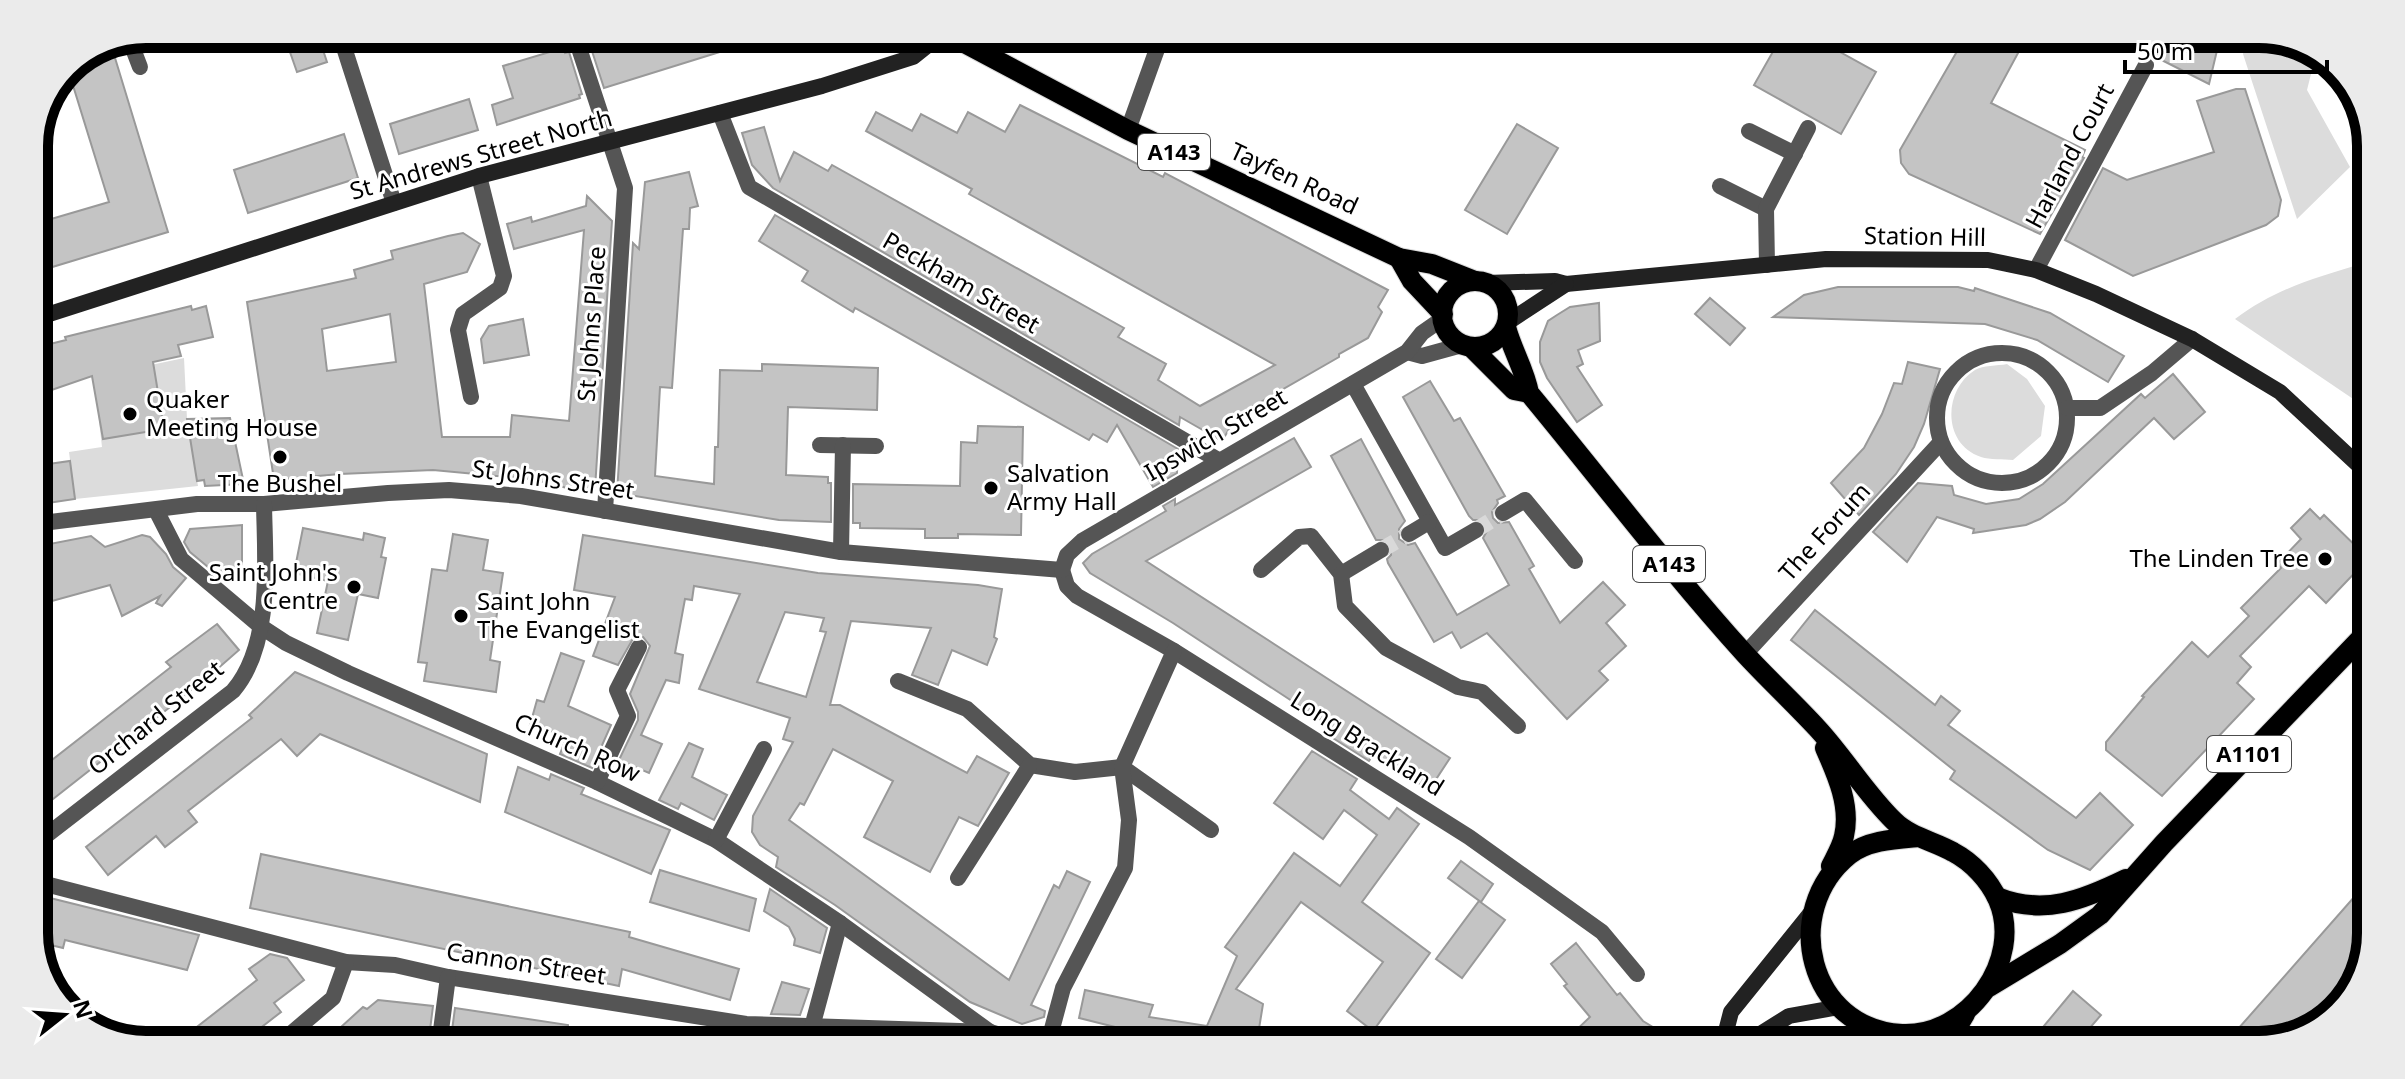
<svg xmlns="http://www.w3.org/2000/svg" width="2405" height="1079" viewBox="0 0 2405 1079" font-family="'Noto Sans',sans-serif">
<style>
.green{fill:#dcdcdc}
.building{fill:#c4c4c4;stroke:#999;stroke-width:2;fill-rule:evenodd}
.lines{fill:none;stroke-linecap:round;stroke-linejoin:round}
.street-tunnel{stroke:#d9d9d9;stroke-width:16;stroke-dasharray:16 8;stroke-linecap:butt}
.primary-casing{stroke:#dbdbdb;stroke-width:22}
.street{stroke:#555;stroke-width:16}
.secondary{stroke:#222;stroke-width:16}
.primary{stroke:#000;stroke-width:20}
.poi-dot{fill:#000;stroke:#fff;stroke-width:3}
.labels{text-anchor:middle;stroke-width:6;stroke-linejoin:round;paint-order:stroke}
.shield{fill:#fff;stroke:#4c4c4c;stroke-width:2}
.shield-label{font-size:22px;font-weight:bold;fill:#000}
.street-label{font-size:24px;fill:#000;stroke:#fff}
.poi-label{font-size:24px;fill:#000;stroke:#fff;text-anchor:start}
.rim{fill:none;stroke:#000;stroke-width:10}
</style>
<rect width="100%" height="100%" fill="#fff"/>
<g class="green">
<polygon points="1018,38 1053,38 1043,53"/>
<polygon points="2245,43 2302,43 2316,54 2307,90 2350,167 2297,219 2243,54"/>
<path d="M2361,264l8,32 -1,113 -133,-90c40,-30 79,-41 126,-55z"/>
<polygon points="184,358 187,419 198,486 75,499 69,452 102,447 94,377"/>
<path d="M2007,364l20,15 18,27 -4,30 -28,24c-10,-1 -23,0 -32,-3 -39,-13 -38,-67 -6,-87 8,-5 22,-4 32,-6z"/>
</g>
<g class="building">
<polygon points="284,35 318,35 327,62 297,72"/>
<polygon points="621,36 754,36 755,41 604,88 590,45"/>
<polygon points="1779,41 1820,41 1876,72 1841,134 1754,85"/>
<polygon points="1963,41 2024,42 1991,103 2085,150 2082,157 2084,158 2040,234 1909,174 1901,163 1900,150"/>
<polygon points="2126,42 2219,42 2209,84"/>
<polygon points="112,48 168,232 49,268 45,262 34,265 34,224 109,202 67,66"/>
<polygon points="563,48 565,53 569,52 582,94 579,95 580,98 497,125 492,105 513,98 503,66"/>
<polygon points="2236,89 2245,89 2281,200 2278,216 2266,225 2133,276 2065,240 2103,168 2127,180 2214,152 2197,101"/>
<polygon points="469,99 478,130 399,154 390,124"/>
<polygon points="1020,105 1163,177 1165,173 1388,290 1378,307 1382,312 1368,338 1339,354 1339,357 1226,422 1231,426 1222,441 1180,417 1179,425 773,188 752,165 742,133 764,127 780,181 794,152 828,171 832,165 1124,328 1118,337 1166,364 1158,380 1200,406 1275,365 969,194 972,189 866,131 876,112 912,131 921,114 957,133 968,112 1005,132"/>
<polygon points="1517,124 1558,148 1507,234 1465,210"/>
<polygon points="344,134 358,178 248,213 234,170"/>
<polygon points="689,172 698,206 690,208 689,229 683,229 672,388 660,387 655,476 714,484 715,447 718,447 720,370 762,371 762,364 878,368 877,410 788,407 786,475 828,477 828,483 831,483 831,522 779,520 617,493 633,243 639,249 645,182"/>
<path d="M587,196l25,25 -17,268 -10,-2 3,6 -58,-14 -97,-9 -93,4 -66,6 -27,-178 109,-24 -2,-8 39,-11 -2,-8 57,-15 15,-3 17,11 -13,28 -43,12 18,153h68l2,-22 57,6 15,-191 -70,19 -7,-25 24,-7 1,5 54,-16zM390,314l6,48 -69,9 -5,-42z"/>
<polygon points="775,215 1178,449 1177,473 1153,487 1117,425 1107,442 1093,434 1089,440 855,308 853,312 802,281 808,271 759,241"/>
<polygon points="1838,287 1958,287 1974,291 1975,288 2050,313 2124,356 2108,382 2037,340 1985,324 1773,317 1804,295"/>
<polygon points="1710,298 1745,328 1730,345 1695,314"/>
<polygon points="1599,303 1600,341 1578,350 1583,364 1577,367 1602,405 1577,422 1547,378 1540,362 1540,342 1548,321 1557,315 1570,307"/>
<polygon points="191,306 192,310 206,306 213,337 178,345 181,356 153,362 164,429 103,439 92,376 34,396 34,348 66,340 65,337"/>
<polygon points="523,319 529,355 484,363 481,339 489,326"/>
<polygon points="1908,362 1940,369 1924,424 1914,447 1896,474 1859,515 1831,483 1864,448 1882,414 1894,383 1902,384"/>
<polygon points="2173,374 2205,412 2174,439 2154,418 2065,502 2040,519 2026,525 1973,533 1974,529 1937,517 1907,562 1873,532 1918,483 1952,486 1954,495 1986,504 2019,499 2043,484 2141,394 2145,398"/>
<polygon points="1430,381 1454,421 1460,418 1505,496 1497,500 1498,503 1492,512 1493,518 1498,523 1509,522 1534,566 1529,569 1560,623 1603,582 1625,605 1606,623 1626,646 1599,671 1608,680 1567,719 1487,633 1461,648 1452,632 1434,642 1388,563 1387,559 1391,555 1391,545 1386,540 1376,540 1331,456 1361,439 1405,521 1399,529 1399,539 1408,545 1415,543 1457,615 1509,585 1483,538 1487,531 1486,525 1481,520 1473,520 1469,516 1403,397"/>
<polygon points="230,418 244,484 205,486 204,480 197,481 187,419"/>
<polygon points="978,426 1023,427 1021,535 958,534 958,538 925,538 925,529 860,528 860,523 853,523 853,484 960,486 961,442 977,443"/>
<polygon points="1294,438 1311,467 1146,561 1450,758 1429,790 1374,754 1369,761 1325,733 1330,726 1173,623 1090,573 1083,563 1092,554 1166,511 1163,506 1175,499 1175,505"/>
<polygon points="70,461 75,499 34,505 34,466"/>
<polygon points="2310,509 2320,519 2324,515 2367,557 2366,561 2326,603 2309,586 2240,656 2251,667 2237,683 2254,699 2162,796 2106,750 2106,742 2144,697 2142,696 2192,642 2208,657 2249,616 2241,608 2281,568 2277,564 2301,539 2291,528"/>
<polygon points="242,525 242,570 214,572 190,552 184,542 190,529"/>
<polygon points="303,528 363,540 364,533 385,538 381,557 386,558 378,598 358,594 348,640 317,633 328,581 294,573"/>
<polygon points="453,534 488,540 483,570 503,573 490,660 500,662 496,692 424,681 427,663 418,662 432,569 447,571"/>
<polygon points="142,535 150,537 166,554 173,567 186,578 162,606 156,603 160,596 122,616 110,585 34,606 34,547 91,536 105,547"/>
<path d="M583,535l235,38 160,12 24,4 -8,48 3,2 -10,26 -35,-15 -14,35 -26,-10 19,-47 -80,-7 -21,84h10l127,68 10,-17 32,17 -31,53 -19,-9 -29,55 -66,-35 29,-56 -60,-32 -29,56 -4,-2 -11,17 220,160 45,-95 5,3 8,-17 23,11 -59,123 14,6 -1,6 -22,7 -52,-22 -135,-97 -59,-38 2,-10 -18,-12 -8,-13 1,-16 40,-74 -10,-3 7,-21 -91,-29 41,-95 -46,-8 -2,14 -7,-1 -10,54 8,2 -4,28 -13,-3 -25,55 21,9 -13,29 -30,-13 19,-40v-8l-8,-18 20,-48 -7,-9h-9l-16,28 -25,-9 22,-59 -41,-7zM785,612l39,6 -4,13 6,1 -20,65 -49,-15z"/>
<polygon points="1815,610 1935,705 1941,696 1960,711 1948,725 2076,818 2100,793 2133,825 2090,870 2048,850 1950,779 1955,771 1791,640"/>
<polygon points="217,624 239,650 207,678 34,814 34,774 171,667 166,662"/>
<polygon points="561,653 584,661 568,706 611,725 592,768 560,754 567,736 530,725 537,700 544,702"/>
<polygon points="295,672 487,754 480,802 320,734 297,756 281,739 188,811 197,822 165,847 156,836 108,875 86,847 252,718 249,715"/>
<polygon points="689,743 703,749 692,777 727,795 714,820 681,803 678,809 659,800"/>
<polygon points="1312,751 1357,779 1350,790 1389,819 1397,808 1419,824 1362,902 1430,953 1373,1031 1347,1011 1383,962 1301,902 1236,989 1263,1004 1258,1035 1221,1028 1220,1041 1135,1040 1139,1033 1079,1018 1085,990 1153,1005 1149,1017 1207,1026 1237,956 1225,947 1294,853 1340,886 1377,835 1344,810 1323,839 1274,803"/>
<polygon points="518,767 549,780 551,774 584,788 581,794 670,830 651,874 505,812"/>
<polygon points="261,854 630,932 629,937 739,969 730,1000 622,969 619,986 250,908"/>
<polygon points="1461,861 1493,884 1481,902 1448,878"/>
<polygon points="660,870 756,899 749,931 650,902"/>
<polygon points="2363,887 2362,976 2321,1026 2256,1045 2238,1029"/>
<polygon points="770,889 827,928 820,953 794,945 795,939 789,927 764,911"/>
<polygon points="34,894 199,935 187,970 65,940 63,948 34,941"/>
<polygon points="1479,901 1505,920 1462,978 1436,959"/>
<polygon points="1576,943 1617,995 1620,993 1643,1021 1679,1043 1605,1042 1595,1031 1570,1036 1590,1017 1564,986 1567,984 1551,964"/>
<polygon points="270,954 287,958 304,980 274,1003 281,1012 249,1037 184,1037 257,980 249,969"/>
<polygon points="782,982 809,989 800,1015 771,1014"/>
<polygon points="2073,991 2101,1015 2076,1044 2029,1044"/>
<polygon points="378,1000 433,1006 429,1038 330,1037 363,1007 367,1009"/>
<polygon points="455,1008 568,1025 568,1038 451,1038"/>
</g>
<g class="lines">
<g class="street-tunnel">
<polyline points="1476,530 1503,513"/>
<polyline points="1381,550 1409,534"/>
</g>
<g class="primary-casing">
<g id="primary">
<polyline points="953,37 1128,130 1399,258 1432,264 1475,281"/>
<polyline points="1399,258 1412,281 1443,314"/>
<circle cx="1475" cy="314" r="33"/>
<path d="M1506,327c6,23 19,43 23,66 72,87 141,178 216,261 24,26 49,49 72,74 27,29 49,66 77,93 16,16 40,20 59,31 19,10 36,28 45,48 26,60 -30,137 -96,134 -94,-5 -122,-123 -53,-179 19,-15 47,-16 70,-18"/>
<polyline points="1472,348 1514,390 1529,393"/>
<path d="M1825,748c12,27 26,58 19,88 -2,10 -8,20 -13,30"/>
<path d="M1997,897c47,19 86,3 129,-18"/>
<polyline points="1989,987 2060,944 2100,915 2164,843 2366,633"/>
<polyline points="1947,1044 1965,1014"/>
</g>
</g>
<g class="street">
<polyline points="340,35 394,203"/>
<polyline points="575,36 625,188 605,511"/>
<polyline points="130,41 140,67"/>
<polyline points="720,113 749,187 1218,460"/>
<polyline points="1128,130 1161,38"/>
<polyline points="1749,131 1795,154"/>
<polyline points="1720,186 1766,209"/>
<polyline points="1767,265 1766,209 1808,128"/>
<polyline points="2036,270 2146,65"/>
<polyline points="1407,352 1422,356 1462,345"/>
<circle cx="2002" cy="418" r="65"/>
<polyline points="1353,384 1445,548 1476,530"/>
<polyline points="471,397 458,330 463,314 500,288 504,276 479,176"/>
<polyline points="2067,408 2100,408 2152,373 2192,339"/>
<polyline points="820,445 876,446"/>
<polyline points="156,510 181,559 260,626 286,643 348,673 597,782 716,840 840,923 990,1032"/>
<polyline points="1503,513 1525,500 1575,561"/>
<polyline points="34,524 197,504 264,504 388,493 449,490 521,496 841,552 1062,570"/>
<polyline points="1409,534 1429,522"/>
<polyline points="841,552 843,445"/>
<polyline points="1062,570 1067,586 1077,596 1174,651 1469,837 1602,932 1637,974"/>
<polyline points="1062,570 1067,555 1082,541 1407,352 1422,333 1442,319"/>
<polyline points="1261,570 1299,537 1311,536 1341,574 1345,606 1386,648 1458,687 1482,692 1518,726"/>
<polyline points="1341,574 1381,550"/>
<polyline points="1745,654 1941,442"/>
<polyline points="898,681 967,709 1030,765 1075,772 1122,767 1211,830"/>
<polyline points="597,782 628,716 617,690 639,647"/>
<polyline points="716,840 764,749"/>
<path d="M34,845l199,-154c40,-47 32,-129 31,-187"/>
<polyline points="958,878 1030,765"/>
<polyline points="34,881 346,962 395,965 448,977 746,1024 990,1032 1017,1040"/>
<polyline points="812,1027 840,923"/>
<polyline points="2002,1036 2012,1044"/>
<polyline points="287,1037 333,998 346,962"/>
<polyline points="440,1038 448,977"/>
<polyline points="1049,1040 1063,988 1125,868 1129,820 1122,767 1174,651"/>
</g>
<g class="secondary">
<polyline points="1486,283 1555,281 1566,284 1826,259 1988,260 2036,270 2096,294 2192,339 2280,392 2367,473"/>
<polyline points="34,319 479,176 822,86 913,57 938,37"/>
<polyline points="1508,322 1566,284"/>
<polyline points="1723,1043 1731,1012 1814,909"/>
<polyline points="1746,1043 1789,1016 1839,1007"/>
</g>
<use href="#primary" class="primary"/>
</g>
<g class="poi-dot">
<circle cx="130" cy="414" r="8"/>
<circle cx="280" cy="457" r="8"/>
<circle cx="991" cy="488" r="8"/>
<circle cx="2325" cy="559" r="8"/>
<circle cx="354" cy="587" r="8"/>
<circle cx="461" cy="616" r="8"/>
</g>
<g class="labels">
<g class="shield">
<rect x="1138" y="134" width="72" height="36" rx="6"/>
<rect x="1633" y="546" width="72" height="36" rx="6"/>
<rect x="2207" y="736" width="84" height="36" rx="6"/>
</g>
<g class="shield-label">
<text x="1174" y="160">A143</text>
<text x="1669" y="572">A143</text>
<text x="2249" y="762">A1101</text>
</g>
<g class="street-label">
<text transform="translate(481 155) rotate(-16)" y="8">St Andrews Street North</text>
<text transform="translate(2070 156) rotate(-62)" y="8">Harland Court</text>
<text transform="translate(1294 179) rotate(25)" y="8">Tayfen Road</text>
<text transform="translate(1925 237) rotate(1)" y="8">Station Hill</text>
<text transform="translate(961 283) rotate(30)" y="8">Peckham Street</text>
<text transform="translate(592 324) rotate(-86)" y="8">St Johns Place</text>
<text transform="translate(1216 435) rotate(-30)" y="8">Ipswich Street</text>
<text transform="translate(553 480) rotate(8)" y="8">St Johns Street</text>
<text transform="translate(1825 532) rotate(-48)" y="8">The Forum</text>
<text transform="translate(156 718) rotate(-39)" y="8">Orchard Street</text>
<text transform="translate(1367 744) rotate(32)" y="8">Long Brackland</text>
<text transform="translate(577 748) rotate(24)" y="8">Church Row</text>
<text transform="translate(526 964) rotate(9)" y="8">Cannon Street</text>
</g>
<g class="poi-label">
<text x="146" y="408">Quaker<tspan x="146" dy="28">Meeting House</tspan></text>
<text x="1007" y="482">Salvation<tspan x="1007" dy="28">Army Hall</tspan></text>
<text x="280" y="492" text-anchor="middle">The Bushel</text>
<text x="2309" y="567" text-anchor="end">The Linden Tree</text>
<text x="338" y="581" text-anchor="end">Saint John's<tspan x="338" dy="28">Centre</tspan></text>
<text x="477" y="610">Saint John<tspan x="477" dy="28">The Evangelist</tspan></text>
</g>
</g>
<path d="M0 0H2405V1079H0ZM146 48H2259A98 98 0 0 1 2357 146V933A98 98 0 0 1 2259 1031H146A98 98 0 0 1 48 933V146A98 98 0 0 1 146 48Z" fill="#ebebeb" fill-rule="evenodd"/>
<path class="rim" d="M146 48H2259A98 98 0 0 1 2357 146V933A98 98 0 0 1 2259 1031H146A98 98 0 0 1 48 933V146A98 98 0 0 1 146 48Z"/>
<g transform="translate(64 1015) rotate(73)" stroke="#ffffff" stroke-width="6" paint-order="stroke">
<path d="M0-6L14 30L0 20L-14 30Z" fill="#000000"/>
<text y="-12" font-size="22" font-weight="bold" text-anchor="middle" fill="#000000">N</text>
</g>
<path d="M2125 60v12h202v-12" fill="none" stroke="#000000" stroke-width="4"/>
<text x="2137" y="60" font-size="24" fill="#000000" stroke="#ffffff" stroke-width="6" paint-order="stroke">50 m</text>
</svg>
